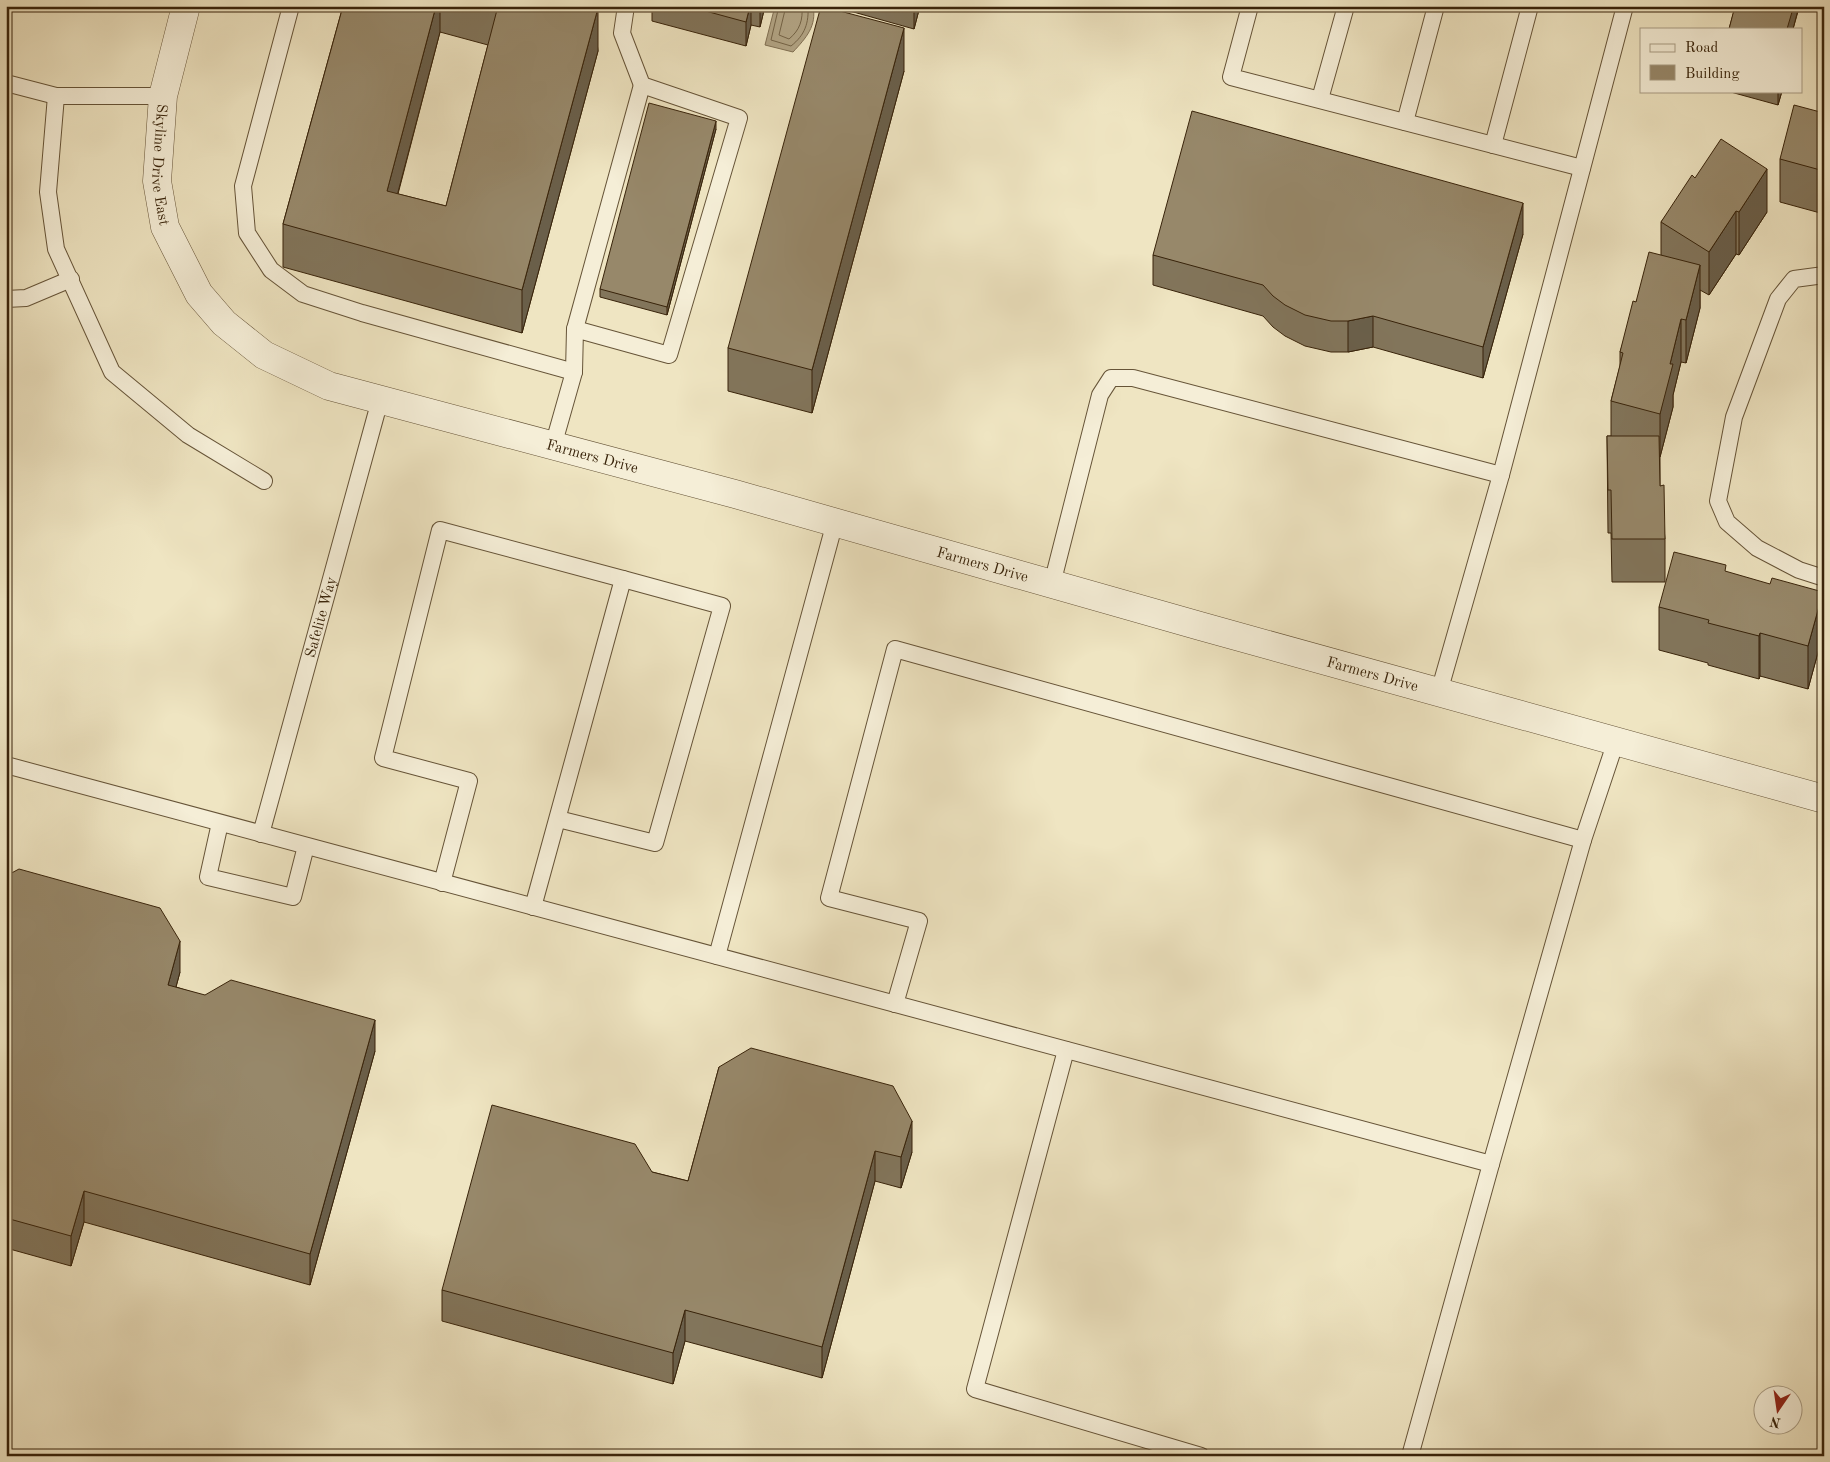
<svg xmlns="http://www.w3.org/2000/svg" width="1830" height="1462" viewBox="0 0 1830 1462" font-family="'Old Standard TT',serif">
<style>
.water{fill:#b1a383;stroke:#817053}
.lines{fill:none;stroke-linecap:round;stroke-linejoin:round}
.shore{stroke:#746346;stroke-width:1}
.service-casing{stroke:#665438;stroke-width:18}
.minor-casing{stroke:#665438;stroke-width:29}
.service{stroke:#f5eed7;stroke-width:16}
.minor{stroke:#f5eed7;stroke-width:28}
.wall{fill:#82755b;stroke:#38230a;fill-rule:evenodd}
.shaded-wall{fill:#6a5f4a;stroke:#38230a}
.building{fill:#97886a;stroke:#38230a}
.labels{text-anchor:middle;stroke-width:4;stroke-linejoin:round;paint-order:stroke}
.street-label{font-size:15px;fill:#38230a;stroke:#f5eed7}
</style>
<rect width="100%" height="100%" fill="#efe5c2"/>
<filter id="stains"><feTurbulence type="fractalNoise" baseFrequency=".004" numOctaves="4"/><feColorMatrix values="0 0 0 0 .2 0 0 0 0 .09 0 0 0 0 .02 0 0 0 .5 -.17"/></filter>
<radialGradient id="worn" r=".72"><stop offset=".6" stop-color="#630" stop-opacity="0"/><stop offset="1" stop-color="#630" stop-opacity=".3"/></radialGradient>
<path class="water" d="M775,6h38c4,20 -7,32 -20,46l-28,-7z"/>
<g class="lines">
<g class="shore">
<path d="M779,6l-8,34 20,6c14,-11 18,-23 17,-40"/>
<path d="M786,6l-7,29 10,4c11,-9 14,-19 13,-33"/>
</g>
<g class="service-casing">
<g id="service">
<polyline points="291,6 243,186 247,233 271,270 303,294 362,313 574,372"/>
<polyline points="1250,6 1231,77 1582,168"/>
<polyline points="6,83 56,96 163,96"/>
<polyline points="56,96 48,192 56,249 112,372 188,435 264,481"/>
<polyline points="1320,99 1346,6"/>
<polyline points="1405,122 1436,6"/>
<polyline points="1493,145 1530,6"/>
<polyline points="1824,275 1794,279 1778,299 1734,417 1718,501 1727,522 1757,548 1799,570 1824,578"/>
<polyline points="6,299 26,298 71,279"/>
<polyline points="575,329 642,85"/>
<polyline points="553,446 574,372 575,329 669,355 739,118 642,85 622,33 626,6"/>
<polyline points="1501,475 1625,6"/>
<polyline points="1052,584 1100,395 1111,378 1133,378 1501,475 1439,692"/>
<polyline points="6,765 1491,1164 1583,840 1616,741"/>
<polyline points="558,819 655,843 722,606 623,579"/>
<polyline points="220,823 208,877 293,897 306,846"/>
<path id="s1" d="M261,834l119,-434"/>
<polyline points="442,883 469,781 383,758 440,530 623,579 533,907"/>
<polyline points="717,956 835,522"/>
<polyline points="895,1004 919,921 829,898 895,649 1583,840"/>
<polyline points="1066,1050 975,1389 1201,1456"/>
<polyline points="1410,1456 1491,1164"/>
</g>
</g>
<g class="minor-casing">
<g id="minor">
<path id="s2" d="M186,6l-23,90 -6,85 8,46 34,67 25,29 40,32 65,31 406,108 465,132 624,173"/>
</g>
</g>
<use href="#service" class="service"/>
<use href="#minor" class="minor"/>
</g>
<g class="wall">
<path d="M343,6h250l5,45 -76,282 -239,-66v-43zM440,32l48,13 -42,161 -48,-12z"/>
<polygon points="652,6 765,6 760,27 751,25 746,46 652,21"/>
<polygon points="832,6 920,6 914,29"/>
<polygon points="1734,6 1806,6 1805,9 1799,8 1793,29 1729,29 1734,11"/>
<polygon points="904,71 812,413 728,391 728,348"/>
<polygon points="1727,91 1782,91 1778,105"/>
<polygon points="1824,113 1824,214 1780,202 1780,159"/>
<polygon points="716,129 667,315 600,297 600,289"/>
<polygon points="1695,178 1767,212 1739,255 1736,254 1709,295 1700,290 1700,308 1686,363 1681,362 1673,395 1673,407 1660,457 1660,486 1665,539 1665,582 1612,582 1611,533 1608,533 1607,436 1611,436 1611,401 1620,366 1620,352 1636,302 1661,255 1661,222"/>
<polygon points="1523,234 1483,378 1373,347 1348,352 1331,352 1305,346 1285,336 1273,327 1263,316 1153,285 1153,255"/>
<polygon points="1726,572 1823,634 1808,689 1760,676 1759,679 1708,665 1708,663 1659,650 1659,607"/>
<polygon points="6,876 180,972 176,987 375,1051 310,1285 84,1222 71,1266 6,1248"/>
<polygon points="719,1067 912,1152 901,1188 875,1181 822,1378 685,1341 673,1384 442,1321 442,1290 652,1172 688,1181"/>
</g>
<g class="shaded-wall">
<polygon points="436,6 440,6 440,32 387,234 387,191"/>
<polygon points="750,6 751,6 751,25 746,46 746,22"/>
<polygon points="760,6 765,6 760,27"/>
<polygon points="914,6 920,6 914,29"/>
<polygon points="1788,6 1799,6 1793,29 1787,29 1787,10"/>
<polygon points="598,8 598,51 522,333 522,290"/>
<polygon points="904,28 904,71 812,413 812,370"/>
<polygon points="1778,91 1782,91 1778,105"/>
<polygon points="716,121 716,129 667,315 667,307"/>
<polygon points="1767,169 1767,212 1739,255 1739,212"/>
<polygon points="1523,203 1523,234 1483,378 1483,347"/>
<polygon points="1736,211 1736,254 1709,295 1709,252"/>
<polygon points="1700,265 1700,308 1686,363 1686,320"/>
<polygon points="1373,316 1373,347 1348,352 1348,321"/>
<polygon points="1681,319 1681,362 1673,395 1673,407 1660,457 1660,414 1670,364"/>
<polygon points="1823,592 1823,634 1808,689 1808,646"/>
<polygon points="1760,633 1760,676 1759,679 1759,636"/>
<polygon points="180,941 180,972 168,1016 168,985"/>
<polygon points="375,1020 375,1051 310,1285 310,1254"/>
<polygon points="912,1121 912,1152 901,1188 901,1157"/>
<polygon points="875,1151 875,1181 822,1378 822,1347"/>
<polygon points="84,1191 84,1222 71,1266 71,1236"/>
<polygon points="685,1310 685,1341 673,1384 673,1353"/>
</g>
<g class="building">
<polygon points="343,6 436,6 387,191 446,206 498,6 593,6 598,8 522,290 283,224"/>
<polygon points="687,6 750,6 746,22"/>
<polygon points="821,6 904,28 812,370 728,348"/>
<polygon points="1735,6 1788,6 1787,10 1792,12 1787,29 1729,29"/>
<polygon points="649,103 716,121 667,307 600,289"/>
<polygon points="1794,105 1824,113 1824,171 1780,159"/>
<polygon points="1192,111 1523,203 1483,347 1373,316 1348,321 1331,321 1305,315 1285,305 1273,296 1263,285 1153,255"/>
<polygon points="1721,139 1767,169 1739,212 1736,211 1709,252 1661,222 1692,175 1695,178"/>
<polygon points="1649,252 1700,265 1686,320 1681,319 1670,364 1673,364 1660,414 1611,401 1623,353 1620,352 1633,301 1636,302"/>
<polygon points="1607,436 1659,436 1660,486 1664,485 1665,539 1612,539 1611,490 1608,490"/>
<polygon points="1674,552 1726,565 1725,571 1770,584 1772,578 1823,592 1808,646 1760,633 1759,636 1708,623 1709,620 1659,607"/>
<polygon points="19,869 160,908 180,941 168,985 205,995 231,980 375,1020 310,1254 84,1191 71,1236 6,1218 6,876"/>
<polygon points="751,1048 893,1086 912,1121 901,1157 875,1151 822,1347 685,1310 673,1353 442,1290 492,1105 635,1144 652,1172 688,1181 719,1067"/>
</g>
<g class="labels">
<g class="street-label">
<text dy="5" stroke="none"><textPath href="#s2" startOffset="162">Skyline Drive East</textPath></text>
<text dy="5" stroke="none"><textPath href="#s2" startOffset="734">Farmers Drive</textPath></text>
<text dy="5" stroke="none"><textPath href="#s2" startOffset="1139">Farmers Drive</textPath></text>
<text dy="5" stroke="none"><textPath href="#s1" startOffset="225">Safelite Way</textPath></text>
<text dy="5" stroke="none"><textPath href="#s2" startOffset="1544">Farmers Drive</textPath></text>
</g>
</g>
<rect width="1830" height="1462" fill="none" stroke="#efe5c2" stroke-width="25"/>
<rect x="8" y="8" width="1815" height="1447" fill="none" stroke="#38230a" stroke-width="2.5"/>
<rect x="12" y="12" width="1805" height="1437" fill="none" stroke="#38230a"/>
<rect x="1640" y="28" width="162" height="65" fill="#f5eed7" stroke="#a99d85"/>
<rect x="1650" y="44" width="25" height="8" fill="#f5eed7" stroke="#a99d85"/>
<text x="1685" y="52" font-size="15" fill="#38230a">Road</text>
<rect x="1650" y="65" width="25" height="15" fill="#97886a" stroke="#a99d85"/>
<text x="1685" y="78" font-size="15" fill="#38230a">Building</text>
<g transform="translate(1778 1410) rotate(193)"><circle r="24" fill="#f5eed7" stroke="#a99d85"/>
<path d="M0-4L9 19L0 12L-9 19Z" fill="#8f2418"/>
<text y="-8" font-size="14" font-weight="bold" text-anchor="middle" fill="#38230a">N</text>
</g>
<rect width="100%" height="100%" filter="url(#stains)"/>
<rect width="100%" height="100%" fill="url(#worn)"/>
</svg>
